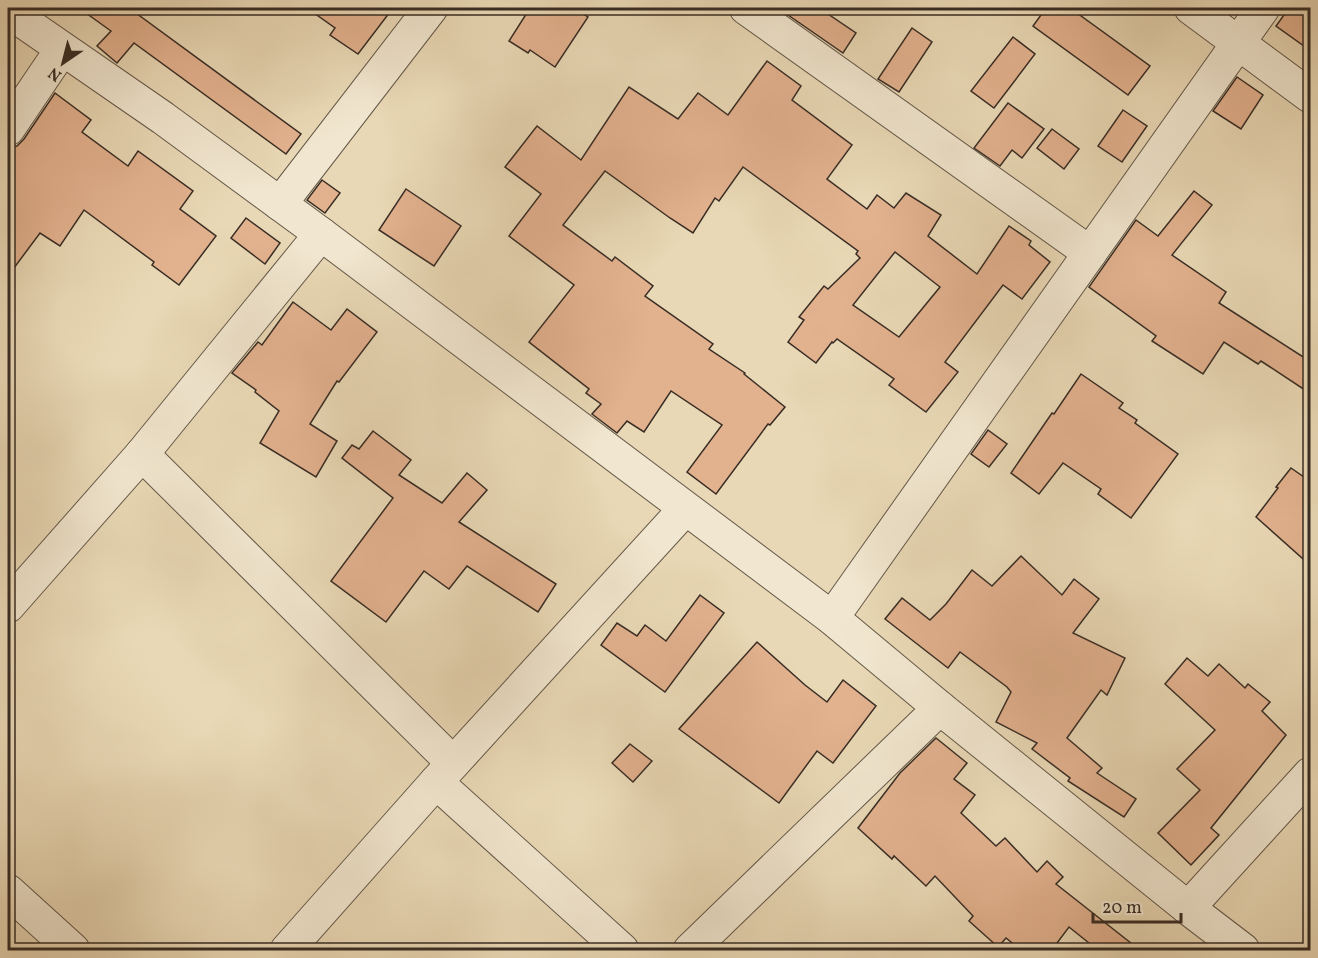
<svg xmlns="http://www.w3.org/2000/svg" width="1318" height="958" viewBox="0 0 1318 958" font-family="Vollkorn,serif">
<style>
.building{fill:#e2b18e;stroke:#382d25;stroke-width:1.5;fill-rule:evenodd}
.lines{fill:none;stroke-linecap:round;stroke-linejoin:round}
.street-casing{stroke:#645849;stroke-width:35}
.street{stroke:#f1e6cf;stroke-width:33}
</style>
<rect width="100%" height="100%" fill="#e9d8b5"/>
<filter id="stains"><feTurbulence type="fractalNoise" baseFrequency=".00333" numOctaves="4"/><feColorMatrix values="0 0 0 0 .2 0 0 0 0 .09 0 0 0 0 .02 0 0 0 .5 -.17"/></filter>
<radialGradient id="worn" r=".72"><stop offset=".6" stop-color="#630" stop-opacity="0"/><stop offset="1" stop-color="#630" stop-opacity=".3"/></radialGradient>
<g class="building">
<polygon points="79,8 129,8 301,134 286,154 134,43 117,63 97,46 111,31"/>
<polygon points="307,8 393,8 358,54 330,35 335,28"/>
<polygon points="530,8 590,8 585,15 588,17 555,67 530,50 528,53 509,41"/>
<polygon points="778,8 819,8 856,33 843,53"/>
<polygon points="1046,8 1070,8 1150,66 1128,95 1033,26"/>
<polygon points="1289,8 1311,8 1311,51 1276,26"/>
<polygon points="912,28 932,42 899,92 878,79"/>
<polygon points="1013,37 1035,54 994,108 971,91"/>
<path d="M767,61l34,25 -9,14 60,45 -25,34 40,30 10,-14 17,13 12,-15 35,22 -13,21 49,38 32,-48 22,15 -2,4 21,17 -28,37 -19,-14 -58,77 13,10 -32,40 -37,-27 5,-6 -57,-40 -4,4 -1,-1 -16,21 -28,-21 16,-22 -5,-3 25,-31 4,3 32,-31 -4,-4 2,-3 -115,-84 -24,34 -4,-3 -22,35 -23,-15 -65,-47 -42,54 49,36 3,-4 38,29 -8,10 68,48 -4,5 36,24 -1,1 41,33 -15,18 -2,-1 -52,70 -29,-22 35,-47 -51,-34 -27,41 -17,-11 -10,12 -25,-19 9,-10 -15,-11 3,-4 -60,-47 45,-57 -65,-49 32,-42 -36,-27 32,-41 44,34 48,-73 49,32 20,-26 30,22zM895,252l45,35 -41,50 -46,-32z"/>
<polygon points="1237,77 1263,95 1241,129 1213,111"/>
<polygon points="55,93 91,120 82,132 128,166 138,151 193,191 180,209 216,236 179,285 152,265 154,262 84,210 60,246 40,233 8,276 8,151 10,147 17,146 24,139"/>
<polygon points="1008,103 1044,129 1022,158 1012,150 1000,166 974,148"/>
<polygon points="1123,110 1147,126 1122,162 1098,146"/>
<polygon points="1052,129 1079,149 1064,169 1037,148"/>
<polygon points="322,180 340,193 325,213 307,200"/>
<polygon points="406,189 461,226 434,266 379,230"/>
<polygon points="1194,191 1212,205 1172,255 1226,292 1219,303 1311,362 1311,394 1261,361 1258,364 1224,342 1203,374 1152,341 1156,336 1089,287 1136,220 1158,236"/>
<polygon points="246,218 280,243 265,264 231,238"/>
<polygon points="293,302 331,330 347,309 377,332 339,382 337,381 310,424 337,441 316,477 260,443 279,411 255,392 256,390 232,373 258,342 262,345"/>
<polygon points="1081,374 1123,403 1119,408 1137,420 1135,423 1178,454 1131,518 1098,494 1101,489 1063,463 1039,494 1011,473 1052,413 1054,414"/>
<polygon points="988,430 1007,444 989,467 971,454"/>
<polygon points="373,431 411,460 399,475 442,503 467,473 487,490 459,522 556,584 538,612 467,566 449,589 424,571 386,622 331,581 393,498 342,458 352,445 359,449"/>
<polygon points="1291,468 1311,482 1311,566 1256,517 1278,488 1276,487"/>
<polygon points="1021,556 1062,595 1074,579 1099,599 1073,633 1125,658 1107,695 1101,690 1067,738 1102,768 1097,773 1136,799 1124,817 1068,781 1070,778 1032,749 1037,743 996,722 1011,692 1007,687 960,652 948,668 885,619 902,598 930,620 946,604 972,570 992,586"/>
<polygon points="700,595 724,613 665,692 601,645 617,623 637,636 645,625 666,641"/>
<polygon points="757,642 805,685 827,702 843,680 876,706 833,763 817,751 779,803 679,729"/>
<polygon points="1187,658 1208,676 1219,664 1245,688 1248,684 1270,702 1262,711 1286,735 1211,828 1219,835 1191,865 1158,833 1200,790 1177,769 1215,730 1165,684"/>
<polygon points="936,738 967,763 954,779 975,795 961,813 996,846 1005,838 1037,872 1047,861 1063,877 1056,884 1141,951 1099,951 1069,927 1051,951 1022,951 1006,938 998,947 969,921 973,916 935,876 926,886 894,856 892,859 858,828 900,773"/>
<polygon points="630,744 652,761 633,782 612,763"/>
</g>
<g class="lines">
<g class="street-casing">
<g id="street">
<polyline points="746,8 1090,253"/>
<polyline points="1191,8 1310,96"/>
<polyline points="8,11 163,118 321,234 832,618 940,708 1188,908 1243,950"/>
<polyline points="8,129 62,49"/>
<polyline points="280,204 431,8"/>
<polyline points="142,454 453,763"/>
<polyline points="8,606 142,454 321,234"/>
<polyline points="832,618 1263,8"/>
<polyline points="436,782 622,950"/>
<polyline points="8,891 73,950"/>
<polyline points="1188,908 1310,774"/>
<polyline points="287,950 436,782 685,509"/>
<polyline points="690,950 940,708"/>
</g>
</g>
<use href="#street" class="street"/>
</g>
<rect width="1318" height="958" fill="none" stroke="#e9d8b5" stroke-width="30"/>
<rect x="9" y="9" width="1300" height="940" fill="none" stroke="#382d25" stroke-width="3"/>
<rect x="15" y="15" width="1288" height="928" fill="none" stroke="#382d25" stroke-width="1.5"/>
<g transform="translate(63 63) rotate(215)" stroke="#f1e6cf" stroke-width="4.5" paint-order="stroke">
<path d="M0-4.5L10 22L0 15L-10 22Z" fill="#382d25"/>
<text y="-9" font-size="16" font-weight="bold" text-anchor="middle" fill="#382d25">N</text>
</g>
<path d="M1093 913v9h88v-9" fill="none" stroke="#382d25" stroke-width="3"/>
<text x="1102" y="913" font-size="18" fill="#382d25" stroke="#f1e6cf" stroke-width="4.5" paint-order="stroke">20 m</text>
<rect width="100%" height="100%" filter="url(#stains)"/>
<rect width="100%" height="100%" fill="url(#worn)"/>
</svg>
